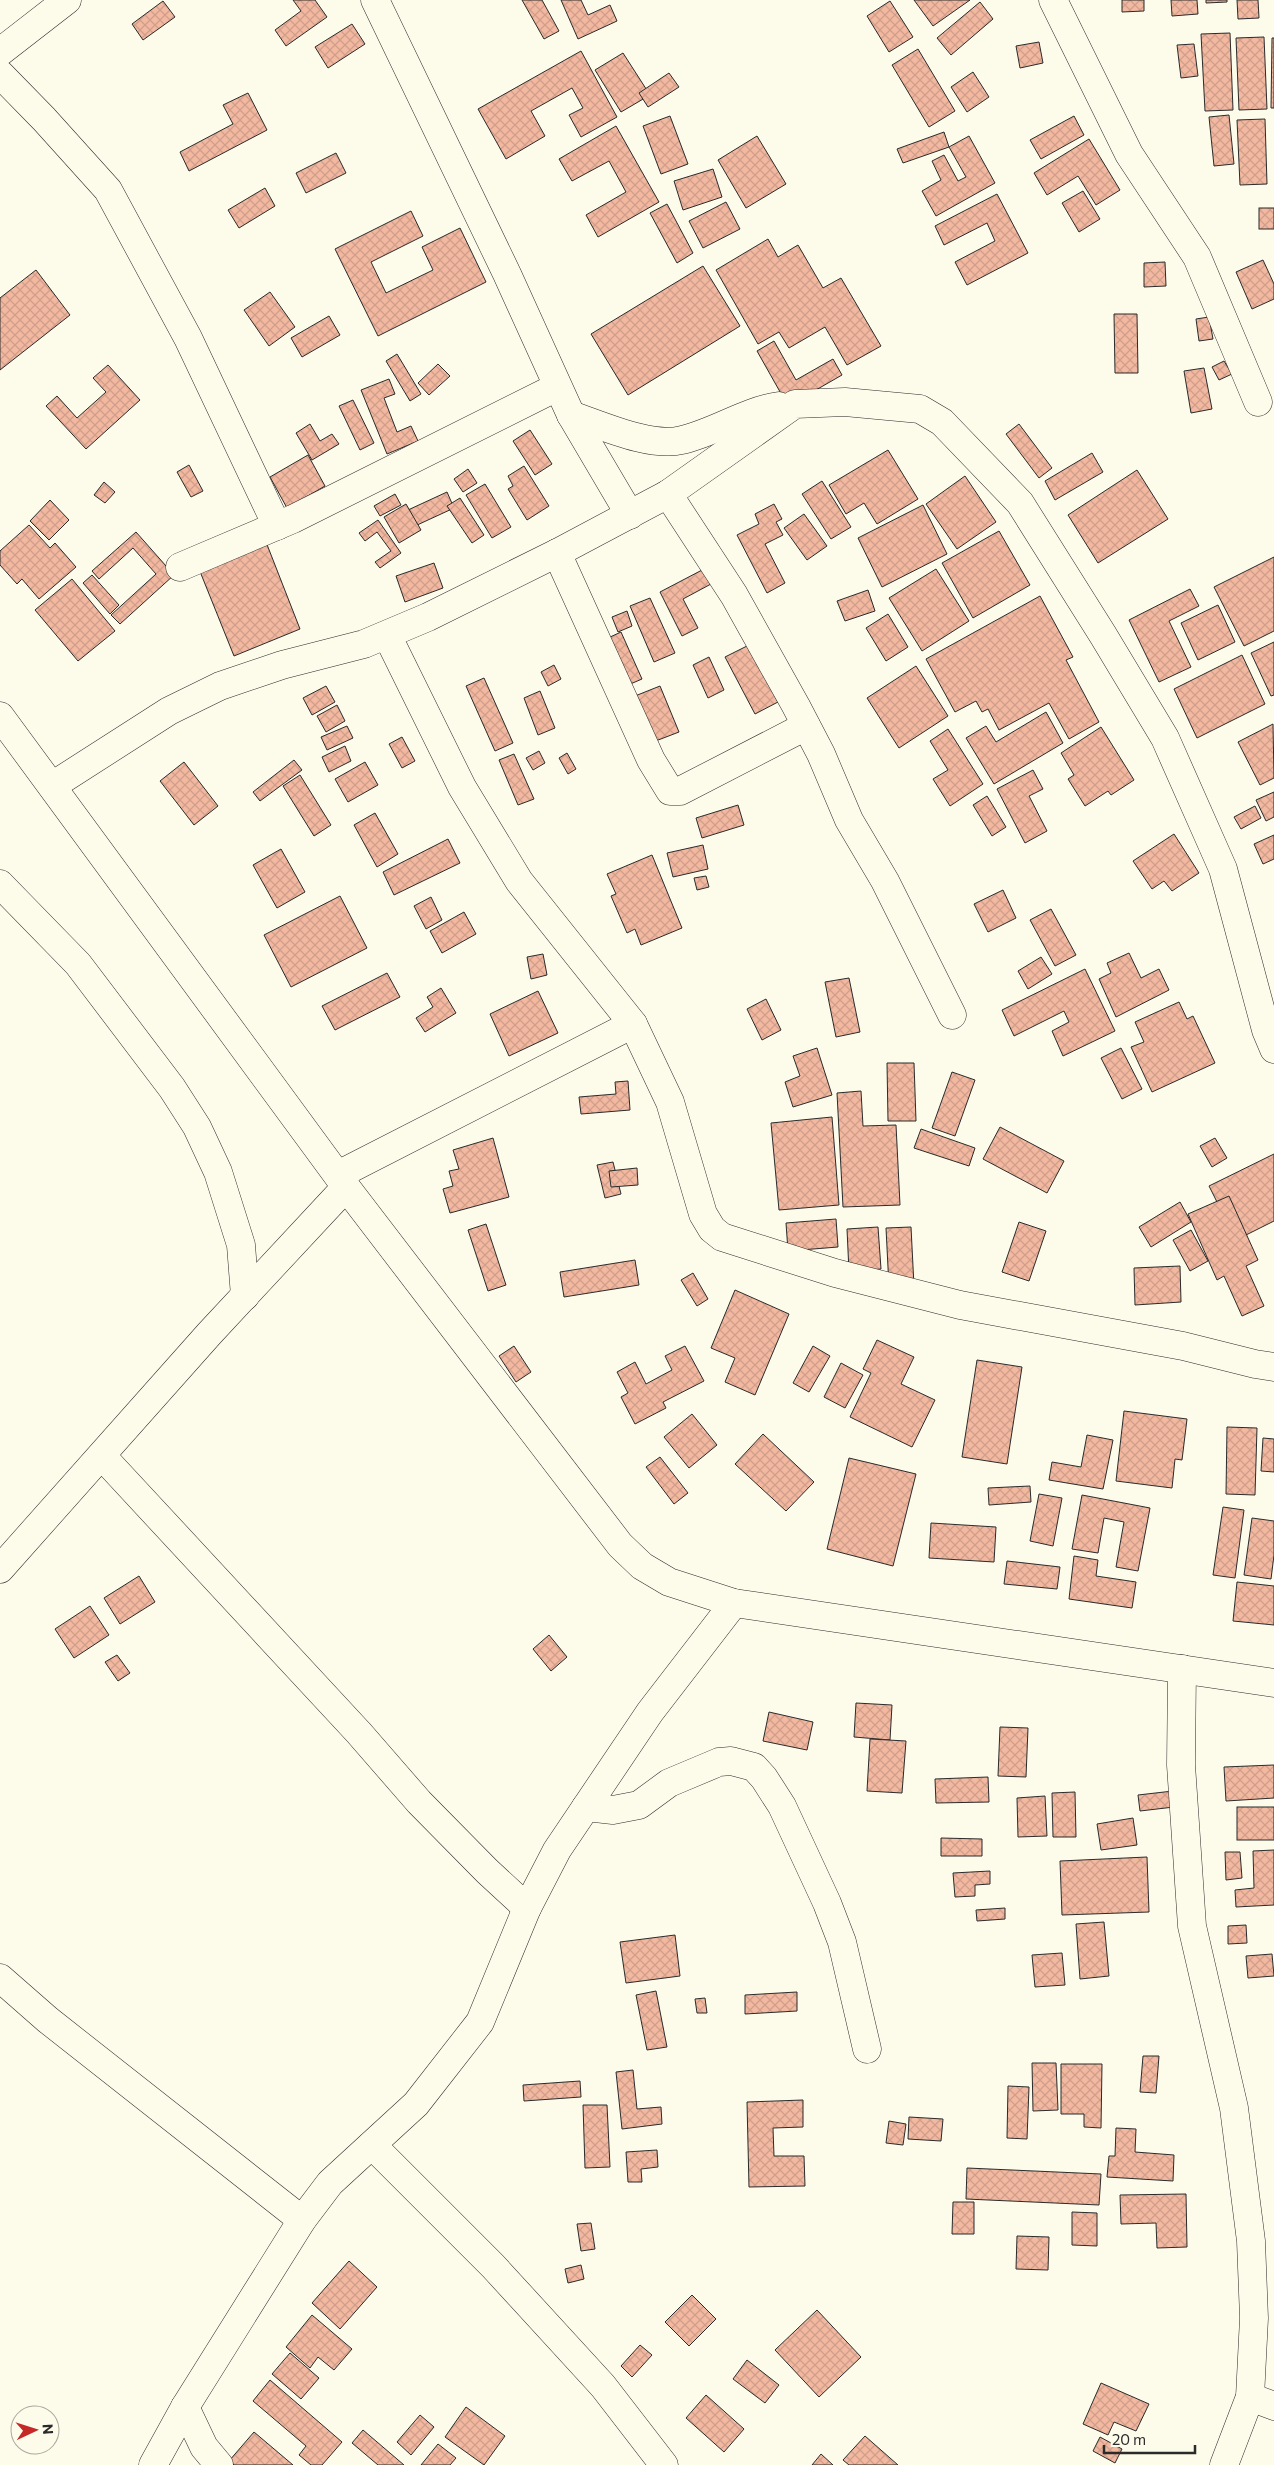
<svg xmlns="http://www.w3.org/2000/svg" width="1274" height="2465" viewBox="0 0 1274 2465" font-family="Commissioner,sans-serif">
<style>
.building{fill:url(#building-cross-hatch);stroke:#2b2b2b}
.lines{fill:none;stroke-linecap:round;stroke-linejoin:round}
.minor-casing{stroke:#2b2b2b;stroke-width:29}
.tertiary-casing{stroke:#2b2b2b;stroke-width:29}
.minor{stroke:#fdfbea;stroke-width:28}
.tertiary{stroke:#fdfbea;stroke-width:28}
</style>
<defs>
<pattern id="building-cross-hatch" width="8" height="8" patternUnits="userSpaceOnUse" patternTransform="scale(1.25)"><rect width="8" height="8" fill="#f2b8a0"/><path d="M0 0l8 8M0 8l8-8" fill="none" stroke="#d09e8a"/></pattern>
</defs>
<rect width="100%" height="100%" fill="#fdfbea"/>
<g class="building">
<polygon points="293,0 315,0 327,17 286,46 275,30 301,11"/>
<polygon points="522,0 542,0 559,31 544,39"/>
<polygon points="561,0 581,0 588,15 610,5 617,21 578,39"/>
<polygon points="914,0 970,0 933,26"/>
<polygon points="1122,0 1144,0 1144,11 1122,12"/>
<polygon points="1171,0 1197,0 1198,14 1172,16"/>
<polygon points="1206,0 1227,0 1227,2 1206,3"/>
<polygon points="1237,0 1258,0 1259,18 1238,19"/>
<polygon points="163,1 175,17 143,40 132,24"/>
<polygon points="890,1 913,37 889,52 867,16"/>
<polygon points="980,2 993,19 951,55 937,38"/>
<polygon points="352,24 365,44 328,68 315,47"/>
<polygon points="1230,33 1233,110 1205,111 1201,34"/>
<polygon points="1264,37 1267,109 1239,110 1236,38"/>
<polygon points="1272,38 1274,38 1274,108 1271,108"/>
<polygon points="1039,42 1043,63 1020,68 1016,46"/>
<polygon points="1194,44 1198,76 1181,78 1177,45"/>
<polygon points="918,49 955,111 929,127 892,65"/>
<polygon points="581,51 617,117 581,137 569,115 583,108 572,88 531,111 545,136 506,159 478,109"/>
<polygon points="623,53 650,95 621,112 595,70"/>
<polygon points="973,72 989,97 967,112 951,87"/>
<polygon points="669,73 679,87 648,107 639,93"/>
<polygon points="248,93 267,130 189,171 180,152 233,124 223,105"/>
<polygon points="1229,115 1234,164 1214,166 1209,117"/>
<polygon points="670,116 688,164 661,174 643,126"/>
<polygon points="1074,116 1084,135 1041,159 1030,140"/>
<polygon points="1265,119 1267,184 1240,185 1237,120"/>
<polygon points="616,126 659,202 598,237 586,215 626,192 609,161 572,181 559,159"/>
<polygon points="944,132 949,147 903,163 897,149"/>
<polygon points="757,136 786,184 746,208 718,160"/>
<polygon points="969,136 995,183 936,216 922,191 941,180 932,161 944,155 958,181 966,177 949,147"/>
<polygon points="1089,139 1120,190 1096,205 1078,176 1047,195 1034,173"/>
<polygon points="336,153 346,173 306,193 296,173"/>
<polygon points="713,169 722,197 683,210 674,181"/>
<polygon points="265,188 275,206 239,228 228,210"/>
<polygon points="1083,191 1100,219 1079,232 1062,203"/>
<polygon points="997,194 1028,253 967,285 955,262 995,241 987,223 944,245 935,226"/>
<polygon points="726,202 740,229 703,248 689,221"/>
<polygon points="667,204 693,253 677,263 650,213"/>
<rect x="1259" y="208" width="15" height="21"/>
<polygon points="411,211 423,236 371,262 386,293 433,270 422,247 460,228 486,282 378,336 335,249"/>
<polygon points="768,239 778,257 798,245 823,288 841,278 881,346 847,365 825,327 789,348 779,332 758,344 716,270"/>
<polygon points="1263,260 1274,284 1274,299 1252,309 1236,272"/>
<polygon points="1165,262 1166,286 1144,287 1144,263"/>
<polygon points="703,266 740,326 628,395 591,334"/>
<polygon points="36,270 70,315 0,370 0,298"/>
<polygon points="270,292 295,327 269,346 244,310"/>
<polygon points="1114,314 1137,314 1138,373 1115,373"/>
<polygon points="329,316 340,335 302,357 291,338"/>
<polygon points="1209,317 1213,339 1199,341 1196,319"/>
<polygon points="774,341 796,380 833,359 842,375 788,406 757,351"/>
<polygon points="397,354 421,394 410,401 386,361"/>
<polygon points="1224,361 1232,374 1219,380 1212,367"/>
<polygon points="438,364 450,376 429,395 418,383"/>
<polygon points="108,365 140,400 86,449 46,406 57,396 77,418 106,392 93,378"/>
<polygon points="1204,368 1212,409 1191,413 1184,371"/>
<polygon points="389,379 395,394 384,398 397,432 411,426 418,441 387,454 361,390"/>
<polygon points="353,400 374,443 360,450 339,406"/>
<polygon points="310,424 320,441 332,434 339,444 312,460 296,433"/>
<polygon points="1019,424 1052,468 1039,478 1006,434"/>
<polygon points="530,430 552,464 535,475 513,441"/>
<polygon points="888,450 918,499 877,524 864,503 846,514 829,485"/>
<polygon points="1092,453 1103,472 1055,500 1045,481"/>
<polygon points="308,455 325,486 287,508 270,477"/>
<polygon points="189,465 203,491 191,497 177,472"/>
<polygon points="524,466 549,506 527,520 508,489 513,486 508,476"/>
<polygon points="468,469 477,483 463,492 454,479"/>
<polygon points="1137,470 1168,519 1098,563 1068,515"/>
<polygon points="965,476 996,522 957,549 926,504"/>
<polygon points="822,481 851,527 831,539 802,494"/>
<polygon points="104,482 115,492 105,503 94,495"/>
<polygon points="485,484 511,527 492,538 466,495"/>
<polygon points="447,492 454,508 415,526 408,510"/>
<polygon points="395,494 401,505 380,516 374,506"/>
<polygon points="460,498 484,535 472,543 447,506"/>
<polygon points="50,500 69,520 49,540 30,521"/>
<polygon points="406,504 421,530 399,543 384,517"/>
<polygon points="774,504 782,519 776,522 783,535 765,544 785,583 767,593 737,535 759,524 755,514"/>
<polygon points="923,505 947,554 882,587 858,538"/>
<polygon points="804,514 827,546 807,560 784,528"/>
<polygon points="378,520 401,553 380,568 375,562 391,551 377,532 365,541 359,533"/>
<polygon points="29,525 50,548 55,543 76,567 39,599 22,579 17,584 0,565 0,551"/>
<polygon points="999,531 1030,585 973,618 942,563"/>
<polygon points="136,532 174,575 120,624 111,615 156,574 133,548 99,579 92,571"/>
<polygon points="266,542 300,629 234,656 199,569"/>
<polygon points="1274,557 1274,631 1244,646 1214,587"/>
<polygon points="434,563 443,588 405,602 396,576"/>
<polygon points="704,569 711,584 683,599 698,628 682,636 660,592"/>
<polygon points="936,569 969,621 922,651 889,598"/>
<polygon points="92,575 119,605 110,614 83,583"/>
<polygon points="72,579 115,631 78,661 35,610"/>
<polygon points="1190,589 1199,606 1169,621 1191,667 1159,682 1129,620"/>
<polygon points="868,590 875,611 845,621 837,601"/>
<polygon points="1040,596 1073,657 1066,660 1099,722 1069,739 1049,703 999,730 988,709 982,712 976,701 955,712 926,659"/>
<polygon points="650,598 675,653 654,662 630,606"/>
<polygon points="1218,605 1235,642 1198,660 1181,623"/>
<polygon points="627,611 632,626 618,632 612,617"/>
<polygon points="888,614 908,647 886,661 866,628"/>
<polygon points="621,632 642,679 628,685 608,638"/>
<polygon points="1274,642 1274,695 1271,696 1251,653"/>
<polygon points="749,645 778,702 755,714 725,657"/>
<polygon points="1242,655 1265,704 1197,738 1174,689"/>
<polygon points="709,657 724,690 708,698 693,665"/>
<polygon points="554,665 561,679 548,686 541,672"/>
<polygon points="916,666 948,716 899,748 867,698"/>
<polygon points="484,678 513,743 495,751 466,686"/>
<polygon points="326,686 335,702 312,715 303,698"/>
<polygon points="660,686 679,732 653,742 635,696"/>
<polygon points="540,691 555,728 538,735 524,698"/>
<polygon points="337,705 345,721 326,732 317,716"/>
<polygon points="1046,712 1063,743 994,784 966,738 986,726 996,742"/>
<polygon points="1273,724 1274,778 1260,785 1238,742"/>
<polygon points="347,726 353,738 327,750 321,737"/>
<polygon points="1101,727 1134,780 1111,795 1108,791 1085,806 1068,779 1074,775 1061,753"/>
<polygon points="948,729 983,784 950,806 933,779 948,770 930,741"/>
<polygon points="402,737 415,761 402,768 389,744"/>
<polygon points="345,746 351,761 329,772 322,757"/>
<polygon points="539,751 545,763 533,770 526,758"/>
<polygon points="567,753 576,769 568,774 559,758"/>
<polygon points="514,754 534,799 518,805 499,760"/>
<polygon points="294,760 302,770 260,801 253,792"/>
<polygon points="184,762 218,806 194,825 160,781"/>
<polygon points="365,762 378,785 348,802 335,779"/>
<polygon points="1033,770 1043,789 1029,796 1047,831 1025,843 997,789"/>
<polygon points="300,775 331,825 314,836 283,786"/>
<polygon points="1274,792 1274,817 1266,821 1256,800"/>
<polygon points="987,796 1006,827 992,836 973,805"/>
<polygon points="738,805 744,825 702,838 696,818"/>
<polygon points="1255,806 1261,818 1241,829 1234,817"/>
<polygon points="375,813 398,854 377,867 354,825"/>
<polygon points="1174,834 1199,873 1172,891 1164,881 1152,889 1133,861"/>
<polygon points="1274,835 1274,859 1263,864 1254,844"/>
<polygon points="448,839 460,863 394,895 383,872"/>
<polygon points="703,845 708,869 673,877 667,853"/>
<polygon points="281,849 305,892 277,908 253,865"/>
<polygon points="652,855 682,928 641,945 635,929 627,933 611,896 616,894 607,874"/>
<polygon points="706,876 709,887 697,890 694,878"/>
<polygon points="1003,890 1016,918 988,932 974,904"/>
<polygon points="340,896 367,948 291,987 264,935"/>
<polygon points="431,897 442,920 426,929 414,906"/>
<polygon points="1051,909 1076,955 1055,966 1030,920"/>
<polygon points="464,912 476,934 442,953 430,931"/>
<polygon points="1129,953 1141,978 1159,969 1169,990 1116,1017 1099,979 1111,973 1107,963"/>
<polygon points="543,954 547,975 531,979 527,957"/>
<polygon points="1041,957 1052,974 1028,989 1018,971"/>
<polygon points="1085,969 1115,1031 1063,1056 1052,1031 1069,1022 1064,1011 1014,1036 1002,1010"/>
<polygon points="387,973 400,997 335,1030 322,1006"/>
<polygon points="849,978 860,1032 836,1037 825,982"/>
<polygon points="441,988 456,1013 425,1032 416,1018 433,1007 427,997"/>
<polygon points="538,991 558,1033 509,1056 490,1014"/>
<polygon points="766,999 781,1030 762,1040 747,1009"/>
<polygon points="1179,1002 1187,1019 1193,1016 1215,1063 1152,1092 1131,1047 1144,1042 1135,1022"/>
<polygon points="817,1048 832,1095 793,1107 785,1082 800,1076 793,1056"/>
<polygon points="1121,1048 1142,1089 1122,1099 1101,1058"/>
<polygon points="887,1063 914,1063 916,1121 888,1121"/>
<polygon points="952,1072 975,1080 955,1136 932,1128"/>
<polygon points="628,1081 630,1110 581,1114 579,1097 616,1094 615,1082"/>
<polygon points="861,1091 863,1126 896,1125 900,1205 843,1207 837,1093"/>
<polygon points="832,1117 839,1205 779,1210 771,1123"/>
<polygon points="1000,1127 1064,1161 1047,1193 983,1159"/>
<polygon points="921,1129 975,1148 969,1166 914,1148"/>
<polygon points="493,1138 509,1197 450,1213 443,1189 453,1186 449,1171 459,1169 453,1150"/>
<polygon points="1215,1138 1227,1158 1212,1167 1200,1146"/>
<polygon points="1274,1154 1274,1221 1216,1250 1202,1222 1222,1212 1209,1186"/>
<polygon points="613,1162 621,1194 605,1198 597,1165"/>
<polygon points="637,1168 638,1185 611,1187 609,1171"/>
<polygon points="1229,1196 1258,1260 1246,1266 1264,1306 1242,1316 1224,1276 1217,1280 1188,1214"/>
<polygon points="1180,1202 1191,1222 1151,1247 1139,1227"/>
<polygon points="836,1219 838,1247 788,1251 786,1223"/>
<polygon points="1019,1222 1046,1231 1029,1281 1002,1272"/>
<polygon points="486,1224 506,1285 488,1291 468,1230"/>
<polygon points="878,1227 881,1269 849,1272 847,1229"/>
<polygon points="911,1227 914,1286 889,1287 886,1228"/>
<polygon points="1191,1230 1208,1261 1190,1271 1173,1240"/>
<polygon points="635,1260 639,1285 564,1297 560,1272"/>
<polygon points="1180,1266 1181,1302 1135,1305 1134,1268"/>
<polygon points="693,1273 708,1299 697,1306 681,1280"/>
<polygon points="735,1290 789,1314 755,1395 725,1382 735,1358 711,1348"/>
<polygon points="877,1340 914,1357 901,1384 935,1400 912,1447 850,1417 871,1373 863,1369"/>
<polygon points="514,1346 531,1372 516,1382 499,1356"/>
<polygon points="685,1346 704,1381 663,1402 666,1408 635,1424 621,1397 628,1393 617,1372 635,1362 646,1384 672,1370 665,1356"/>
<polygon points="813,1346 830,1356 809,1392 793,1383"/>
<polygon points="977,1360 1022,1367 1007,1464 962,1457"/>
<polygon points="841,1363 863,1375 845,1408 824,1397"/>
<polygon points="1124,1411 1187,1419 1182,1460 1175,1459 1172,1488 1116,1481"/>
<polygon points="692,1414 717,1445 689,1468 664,1437"/>
<polygon points="1227,1427 1257,1428 1255,1495 1226,1494"/>
<polygon points="763,1434 814,1482 786,1511 735,1464"/>
<polygon points="1087,1435 1113,1440 1103,1489 1049,1480 1052,1462 1081,1467"/>
<polygon points="1263,1438 1274,1439 1274,1472 1261,1471"/>
<polygon points="660,1457 688,1493 674,1504 646,1467"/>
<polygon points="849,1458 916,1474 893,1566 827,1549"/>
<polygon points="1030,1486 1031,1502 989,1505 988,1488"/>
<polygon points="1039,1494 1062,1498 1053,1546 1030,1541"/>
<polygon points="1082,1495 1150,1508 1138,1571 1116,1567 1124,1522 1104,1518 1098,1553 1072,1549"/>
<polygon points="1223,1507 1244,1510 1235,1578 1213,1575"/>
<polygon points="1252,1518 1274,1521 1274,1555 1271,1579 1244,1575"/>
<polygon points="931,1523 996,1527 994,1562 929,1558"/>
<polygon points="1074,1556 1098,1560 1096,1576 1136,1582 1132,1608 1069,1599"/>
<polygon points="1007,1561 1060,1567 1057,1589 1004,1584"/>
<polygon points="139,1576 155,1602 120,1624 104,1598"/>
<polygon points="1237,1582 1274,1586 1274,1625 1233,1621"/>
<polygon points="90,1606 109,1635 74,1658 55,1629"/>
<polygon points="549,1635 567,1657 551,1671 533,1649"/>
<polygon points="117,1655 130,1673 118,1681 105,1662"/>
<polygon points="856,1703 892,1705 890,1740 854,1737"/>
<polygon points="769,1712 813,1722 807,1750 763,1741"/>
<polygon points="1000,1727 1028,1728 1026,1777 998,1776"/>
<polygon points="870,1739 906,1741 902,1793 867,1791"/>
<polygon points="1274,1765 1274,1798 1226,1801 1224,1767"/>
<polygon points="988,1777 989,1802 936,1803 935,1779"/>
<polygon points="1173,1791 1174,1807 1140,1811 1138,1795"/>
<polygon points="1075,1792 1076,1837 1053,1837 1052,1793"/>
<polygon points="1045,1796 1047,1836 1018,1837 1017,1798"/>
<rect x="1237" y="1807" width="37" height="33"/>
<polygon points="1133,1818 1137,1845 1101,1850 1097,1824"/>
<polygon points="941,1838 982,1839 982,1856 941,1856"/>
<polygon points="1274,1850 1274,1905 1236,1907 1235,1890 1254,1888 1253,1851"/>
<polygon points="1225,1852 1240,1852 1242,1878 1226,1880"/>
<polygon points="1147,1857 1149,1912 1062,1915 1060,1861"/>
<polygon points="990,1871 990,1884 975,1885 975,1896 955,1897 953,1873"/>
<polygon points="1005,1908 1005,1919 977,1921 976,1910"/>
<polygon points="1104,1922 1109,1976 1080,1979 1076,1924"/>
<polygon points="1246,1925 1247,1943 1228,1944 1228,1926"/>
<polygon points="675,1935 680,1976 626,1983 620,1942"/>
<polygon points="1062,1953 1065,1985 1035,1987 1032,1955"/>
<polygon points="1272,1954 1274,1976 1248,1978 1246,1956"/>
<polygon points="656,1991 667,2047 647,2050 636,1995"/>
<polygon points="797,1992 797,2011 745,2014 745,1995"/>
<polygon points="705,1998 707,2013 697,2013 695,1999"/>
<polygon points="1143,2056 1159,2056 1156,2093 1140,2092"/>
<polygon points="1032,2063 1056,2063 1058,2110 1033,2111"/>
<polygon points="1061,2064 1102,2064 1101,2128 1084,2127 1084,2114 1061,2114"/>
<polygon points="633,2070 637,2109 661,2107 662,2124 622,2129 616,2072"/>
<polygon points="580,2081 581,2097 524,2101 523,2085"/>
<polygon points="1008,2086 1029,2087 1027,2139 1007,2138"/>
<polygon points="803,2100 803,2127 773,2128 774,2156 804,2156 805,2186 749,2187 747,2102"/>
<polygon points="583,2105 607,2105 610,2167 585,2168"/>
<polygon points="909,2117 943,2119 941,2141 908,2139"/>
<polygon points="889,2121 906,2124 903,2145 886,2143"/>
<polygon points="1116,2128 1136,2129 1135,2152 1174,2155 1173,2181 1107,2177 1109,2156 1115,2156"/>
<polygon points="657,2150 658,2167 641,2169 642,2182 628,2182 626,2152"/>
<polygon points="967,2168 1101,2174 1099,2205 966,2199"/>
<polygon points="1186,2194 1187,2247 1157,2248 1156,2223 1121,2224 1120,2195"/>
<polygon points="953,2202 974,2202 974,2234 952,2234"/>
<polygon points="1072,2212 1097,2213 1097,2246 1072,2245"/>
<polygon points="591,2223 595,2249 581,2251 577,2224"/>
<polygon points="1017,2236 1049,2237 1048,2270 1016,2269"/>
<polygon points="349,2261 377,2287 340,2329 312,2303"/>
<polygon points="581,2265 584,2279 568,2283 565,2269"/>
<polygon points="692,2295 716,2319 689,2346 665,2322"/>
<polygon points="817,2310 861,2357 819,2397 775,2350"/>
<polygon points="312,2315 352,2349 334,2370 318,2357 310,2368 286,2347"/>
<polygon points="640,2345 652,2355 632,2377 621,2366"/>
<polygon points="290,2353 319,2378 301,2399 272,2374"/>
<polygon points="747,2360 779,2385 765,2403 733,2379"/>
<polygon points="270,2380 342,2442 322,2465 311,2465 299,2455 306,2446 253,2401"/>
<polygon points="1101,2383 1149,2404 1136,2431 1114,2422 1108,2435 1083,2424"/>
<polygon points="706,2395 744,2429 724,2452 686,2418"/>
<polygon points="466,2407 505,2436 484,2465 445,2437"/>
<polygon points="420,2415 434,2427 411,2455 397,2442"/>
<polygon points="363,2430 404,2465 378,2465 352,2443"/>
<polygon points="254,2432 293,2465 234,2465 229,2461"/>
<polygon points="865,2436 898,2465 849,2465 843,2460"/>
<polygon points="1100,2437 1122,2449 1115,2463 1093,2451"/>
<polygon points="438,2444 456,2458 450,2465 421,2465"/>
<polygon points="821,2454 833,2465 812,2465"/>
</g>
<g class="lines">
<g class="minor-casing">
<g id="minor">
<polyline points="375,0 507,274 571,415 630,515"/>
<polyline points="1053,0 1129,154 1197,257 1258,402"/>
<polyline points="0,52 67,0"/>
<polyline points="0,74 44,119 108,190 188,338 277,526"/>
<path d="M571,415c30,10 80,33 111,25 34,-8 63,-29 97,-34"/>
<polyline points="668,494 734,595 796,706 821,754 849,820 885,881 952,1015"/>
<polyline points="557,553 651,760 670,791 680,791 806,726"/>
<polyline points="180,567 293,519 557,387"/>
<polyline points="387,635 462,787 519,881 633,1024 670,1102 703,1214 712,1229 722,1237 835,1273 960,1305 1183,1346 1255,1364 1274,1367"/>
<polyline points="52,786 169,711 220,686 282,665 364,644 428,617 557,553 668,494 795,404 845,402 920,409 942,422 1020,503 1103,635 1165,738 1223,869 1266,1030 1274,1049"/>
<polyline points="0,884 78,964 172,1088 197,1127 218,1172 241,1245 245,1296"/>
<polyline points="338,1175 633,1024"/>
<polyline points="102,1456 359,1733 419,1802 487,1871 527,1908"/>
<polyline points="0,1569 209,1334 346,1187"/>
<polyline points="1182,1669 1181,1765 1192,1926 1234,2108 1251,2241 1254,2318 1250,2397 1224,2465"/>
<polyline points="586,1807 613,1810 639,1805 669,1783 719,1762 731,1761 754,1767 764,1778 782,1806 827,1903 842,1942 867,2049"/>
<polyline points="0,1978 48,2020 302,2220"/>
<polyline points="372,2145 493,2266 603,2386 664,2465"/>
<polyline points="1250,2397 1274,2406"/>
<polyline points="185,2407 204,2447 219,2465"/>
<polyline points="153,2465 185,2407 302,2220 330,2183 416,2104 480,2022 527,1908 557,1850 650,1712 734,1603"/>
</g>
</g>
<g class="tertiary-casing">
<polyline id="tertiary" points="0,716 346,1187 620,1545 642,1566 669,1582 734,1603 1274,1683"/>
</g>
<use href="#minor" class="minor"/>
<use href="#tertiary" class="tertiary"/>
</g>
<g transform="translate(35 2430) rotate(86)"><circle r="24" fill="#fdfbea" stroke="#a9a89e"/>
<path d="M0-4L9 19L0 12L-9 19Z" fill="#c62828"/>
<text y="-8" font-size="14" font-weight="bold" text-anchor="middle" fill="#2b2b2b">N</text>
</g>
<path d="M1104 2445v8h91v-8" fill="none" stroke="#2b2b2b" stroke-width="2.5"/>
<text x="1112" y="2445" font-size="15" fill="#2b2b2b" stroke="#fdfbea" stroke-width="4" paint-order="stroke">20 m</text>
</svg>
